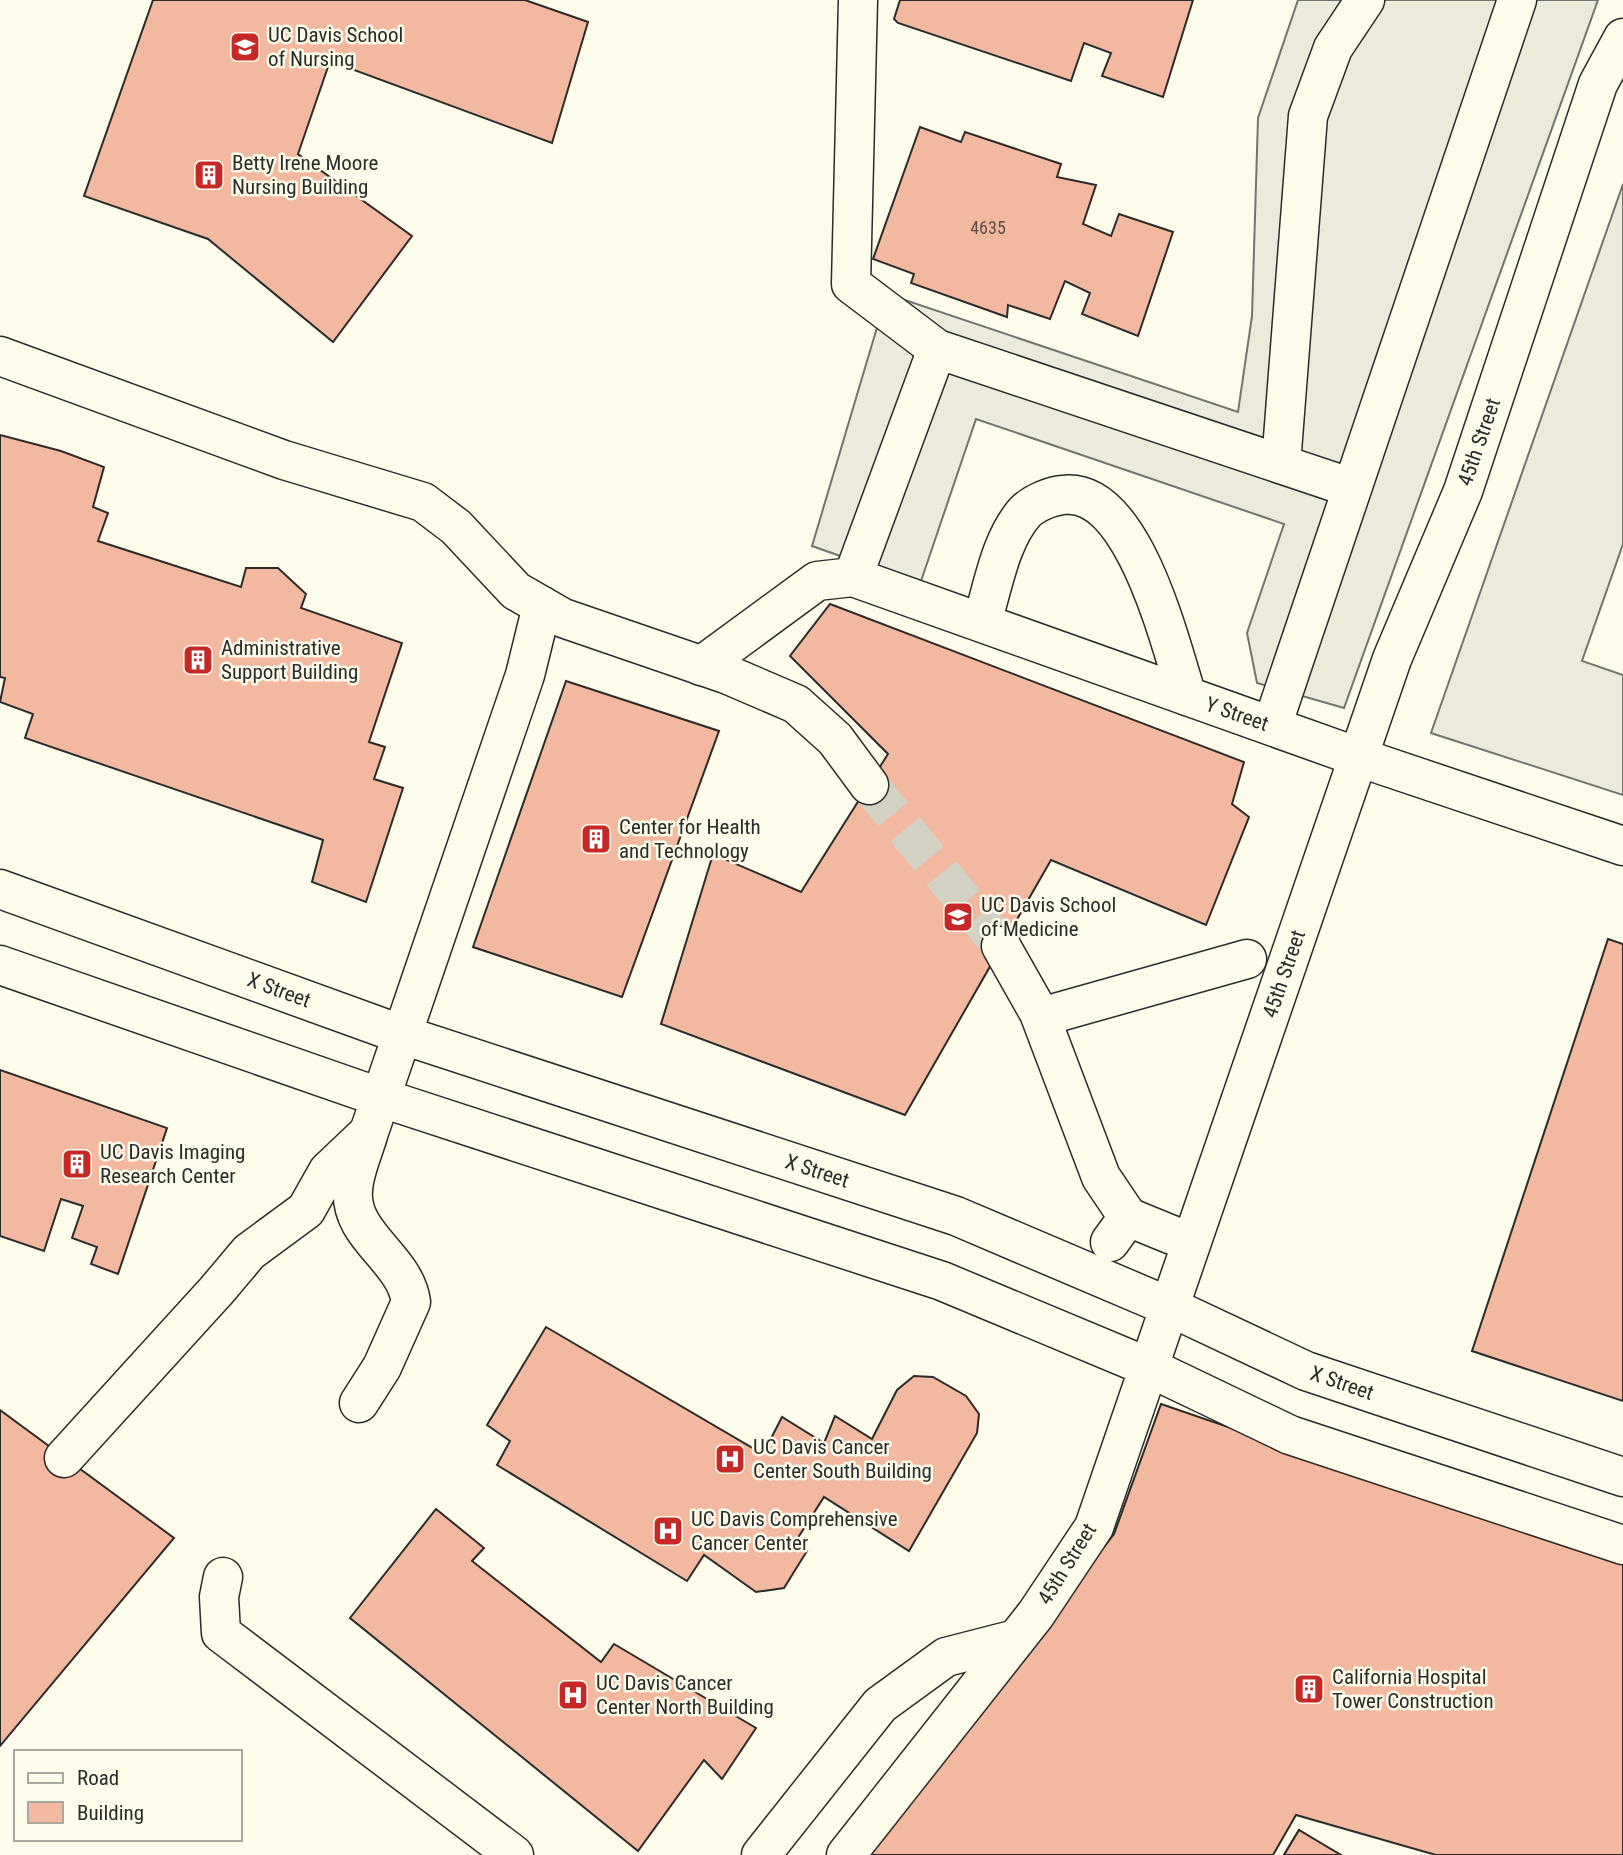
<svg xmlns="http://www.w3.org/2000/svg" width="1623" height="1855" viewBox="0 0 1623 1855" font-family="'Roboto Condensed',sans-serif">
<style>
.parking{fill:#eceadb;stroke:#74746e;stroke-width:2}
.building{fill:#f2b8a0;stroke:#2b2b2b;stroke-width:2}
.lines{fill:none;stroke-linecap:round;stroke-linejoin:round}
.minor-tunnel{stroke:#d3d1c4;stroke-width:38;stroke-dasharray:38 19;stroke-linecap:butt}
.minor-casing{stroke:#2b2b2b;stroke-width:41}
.minor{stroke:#fdfbea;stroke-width:38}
.labels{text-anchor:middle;stroke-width:5;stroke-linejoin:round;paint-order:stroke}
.number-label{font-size:18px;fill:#5d4e48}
.poi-label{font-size:21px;fill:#2b2b2b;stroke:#fdfbea;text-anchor:start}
.street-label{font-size:21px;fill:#2b2b2b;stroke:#fdfbea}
</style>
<rect width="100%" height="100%" fill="#fdfbea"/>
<g class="parking">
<polygon points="1298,0 1598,0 1344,708 1257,683 1247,633 1284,524 976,419 920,584 812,546 887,294 1238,412 1252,316 1258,118"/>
<polygon points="1623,184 1623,544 1582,661 1623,675 1623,795 1431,733"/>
</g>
<g class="building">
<polygon points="153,0 525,0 588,22 552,143 330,61 298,154 412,236 333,342 208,239 84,196"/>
<polygon points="900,0 1193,0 1163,97 1102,76 1111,53 1084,43 1071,81 898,23 894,19"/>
<polygon points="920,127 961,142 965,132 1061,164 1057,177 1096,185 1083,224 1111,236 1119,214 1173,232 1138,336 1082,314 1090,293 1065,281 1050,319 1008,305 1007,317 911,283 914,274 873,259"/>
<polygon points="0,435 61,451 104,467 93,507 108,513 98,541 241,587 246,568 278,568 306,594 301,608 402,643 369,742 385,747 374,779 403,788 366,902 312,882 323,840 25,738 33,714 0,702 5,678 0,677"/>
<polygon points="830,604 1244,762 1232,804 1249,817 1206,925 1051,860 905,1115 661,1024 713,854 801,892 888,754 790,656"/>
<polygon points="566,681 719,731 622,997 473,947"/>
<polygon points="1608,939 1623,944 1623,1401 1472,1351"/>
<polygon points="0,1070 167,1128 118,1274 91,1264 97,1247 72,1238 83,1206 61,1199 44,1251 0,1236"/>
<polygon points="546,1327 763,1454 782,1417 824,1443 835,1416 872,1439 897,1390 914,1376 933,1377 966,1396 979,1414 977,1433 909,1551 824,1497 794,1544 807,1551 784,1588 756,1592 704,1555 687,1581 497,1465 510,1441 487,1425"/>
<polygon points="1161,1404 1623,1562 1623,1855 1436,1855 1296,1815 1273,1855 865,1855 1114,1534"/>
<polygon points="0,1410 174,1538 0,1746"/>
<polygon points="436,1509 484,1548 472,1561 601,1662 614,1644 756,1728 722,1779 704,1760 638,1851 350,1618"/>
<polygon points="1299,1830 1339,1855 1284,1855"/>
<polygon points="1299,1830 1341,1855 1284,1855"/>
</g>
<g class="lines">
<polyline class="minor-tunnel" points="869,785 1001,946"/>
<g class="minor-casing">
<g id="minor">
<polyline points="858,0 851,284 937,349 1352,488"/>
<polyline points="0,356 284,460 423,502 456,527 516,591 563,618 726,674 796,704 835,739 869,785"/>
<polyline points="1281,464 1308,116 1333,48 1365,0"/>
<polyline points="853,577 937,349"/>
<path d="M982,622c11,-35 18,-82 43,-110 9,-9 26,-16 38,-17 71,-9 107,150 124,201"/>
<polyline points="701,666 817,581 853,577 1358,757 1623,846"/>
<polyline points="1272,726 1517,0"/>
<polyline points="0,889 403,1035 956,1216 1170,1307 1306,1371 1623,1477"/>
<polyline points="1001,946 1039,1013 1101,1177 1128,1217"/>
<polyline points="0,965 382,1098 942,1281 1148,1367 1290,1435 1623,1545"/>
<polyline points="1041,1017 1247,959"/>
<polyline points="1110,1242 1128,1217 1172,1235"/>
<path d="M359,1403l23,-36 29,-65c-6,-44 -62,-66 -58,-112 1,-19 11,-40 16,-58l156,-457 17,-69"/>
<polyline points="64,1458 217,1290 249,1252 306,1210 328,1171 367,1134"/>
<polyline points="223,1577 219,1597 221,1633 514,1855"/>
<polyline points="761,1855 880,1705 946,1657 1016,1639"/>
<polyline points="846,1855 1036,1614 1094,1527 1392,659 1463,491 1598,84 1623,38"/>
</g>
</g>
<use href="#minor" class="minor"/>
</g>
<defs>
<g id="university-square" transform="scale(1.575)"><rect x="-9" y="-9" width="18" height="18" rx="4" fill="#c62828" stroke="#fdfbea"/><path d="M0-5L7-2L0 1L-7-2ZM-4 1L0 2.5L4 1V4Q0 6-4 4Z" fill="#fff"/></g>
<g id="building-square" transform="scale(1.575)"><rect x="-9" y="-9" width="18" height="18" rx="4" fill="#c62828" stroke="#fdfbea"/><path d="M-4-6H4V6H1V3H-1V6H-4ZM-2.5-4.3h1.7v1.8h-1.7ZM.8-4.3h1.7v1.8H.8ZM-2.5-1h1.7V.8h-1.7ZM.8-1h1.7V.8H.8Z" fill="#fff"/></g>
<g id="hospital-square" transform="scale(1.575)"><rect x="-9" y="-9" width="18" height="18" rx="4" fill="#c62828" stroke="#fdfbea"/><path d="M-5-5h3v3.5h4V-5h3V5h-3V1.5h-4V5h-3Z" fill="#fff"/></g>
</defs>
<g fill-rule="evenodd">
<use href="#university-square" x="245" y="47"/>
<use href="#building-square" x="209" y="175"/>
<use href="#building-square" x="198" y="660"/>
<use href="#building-square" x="596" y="839"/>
<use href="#university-square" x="958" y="917"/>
<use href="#building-square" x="77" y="1164"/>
<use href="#hospital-square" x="730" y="1459"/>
<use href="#hospital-square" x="668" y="1531"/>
<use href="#building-square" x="1309" y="1689"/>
<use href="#hospital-square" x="573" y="1695"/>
</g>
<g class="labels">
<g class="number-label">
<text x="988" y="234">4635</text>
</g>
<g class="poi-label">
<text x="268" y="42">UC Davis School<tspan x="268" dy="24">of Nursing</tspan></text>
<text x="232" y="170">Betty Irene Moore<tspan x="232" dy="24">Nursing Building</tspan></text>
<text x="221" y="655">Administrative<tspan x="221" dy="24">Support Building</tspan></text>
<text x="619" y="834">Center for Health<tspan x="619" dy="24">and Technology</tspan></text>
<text x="981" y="912">UC Davis School<tspan x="981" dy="24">of Medicine</tspan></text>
<text x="100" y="1159">UC Davis Imaging<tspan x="100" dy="24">Research Center</tspan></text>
<text x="753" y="1454">UC Davis Cancer<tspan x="753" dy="24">Center South Building</tspan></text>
<text x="691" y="1526">UC Davis Comprehensive<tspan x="691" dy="24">Cancer Center</tspan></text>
<text x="1332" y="1684">California Hospital<tspan x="1332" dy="24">Tower Construction</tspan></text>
<text x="596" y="1690">UC Davis Cancer<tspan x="596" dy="24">Center North Building</tspan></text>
</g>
<g class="street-label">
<text transform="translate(1479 442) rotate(-71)" y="7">45th Street</text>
<text transform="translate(1237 714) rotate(19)" y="7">Y Street</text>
<text transform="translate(1284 974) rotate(-71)" y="7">45th Street</text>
<text transform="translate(279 990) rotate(20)" y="7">X Street</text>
<text transform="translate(817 1171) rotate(18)" y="7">X Street</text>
<text transform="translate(1342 1383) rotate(19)" y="7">X Street</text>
<text transform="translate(1067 1564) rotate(-58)" y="7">45th Street</text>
</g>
</g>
<rect x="14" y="1750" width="228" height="91" fill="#fdfbea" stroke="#a9a89e" stroke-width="2"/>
<rect x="28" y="1773" width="35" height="10" fill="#fdfbea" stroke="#a9a89e" stroke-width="2"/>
<text x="77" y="1785" font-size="21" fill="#2b2b2b">Road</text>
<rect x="28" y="1802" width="35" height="21" fill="#f2b8a0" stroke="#a9a89e" stroke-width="2"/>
<text x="77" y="1820" font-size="21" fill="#2b2b2b">Building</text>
</svg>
